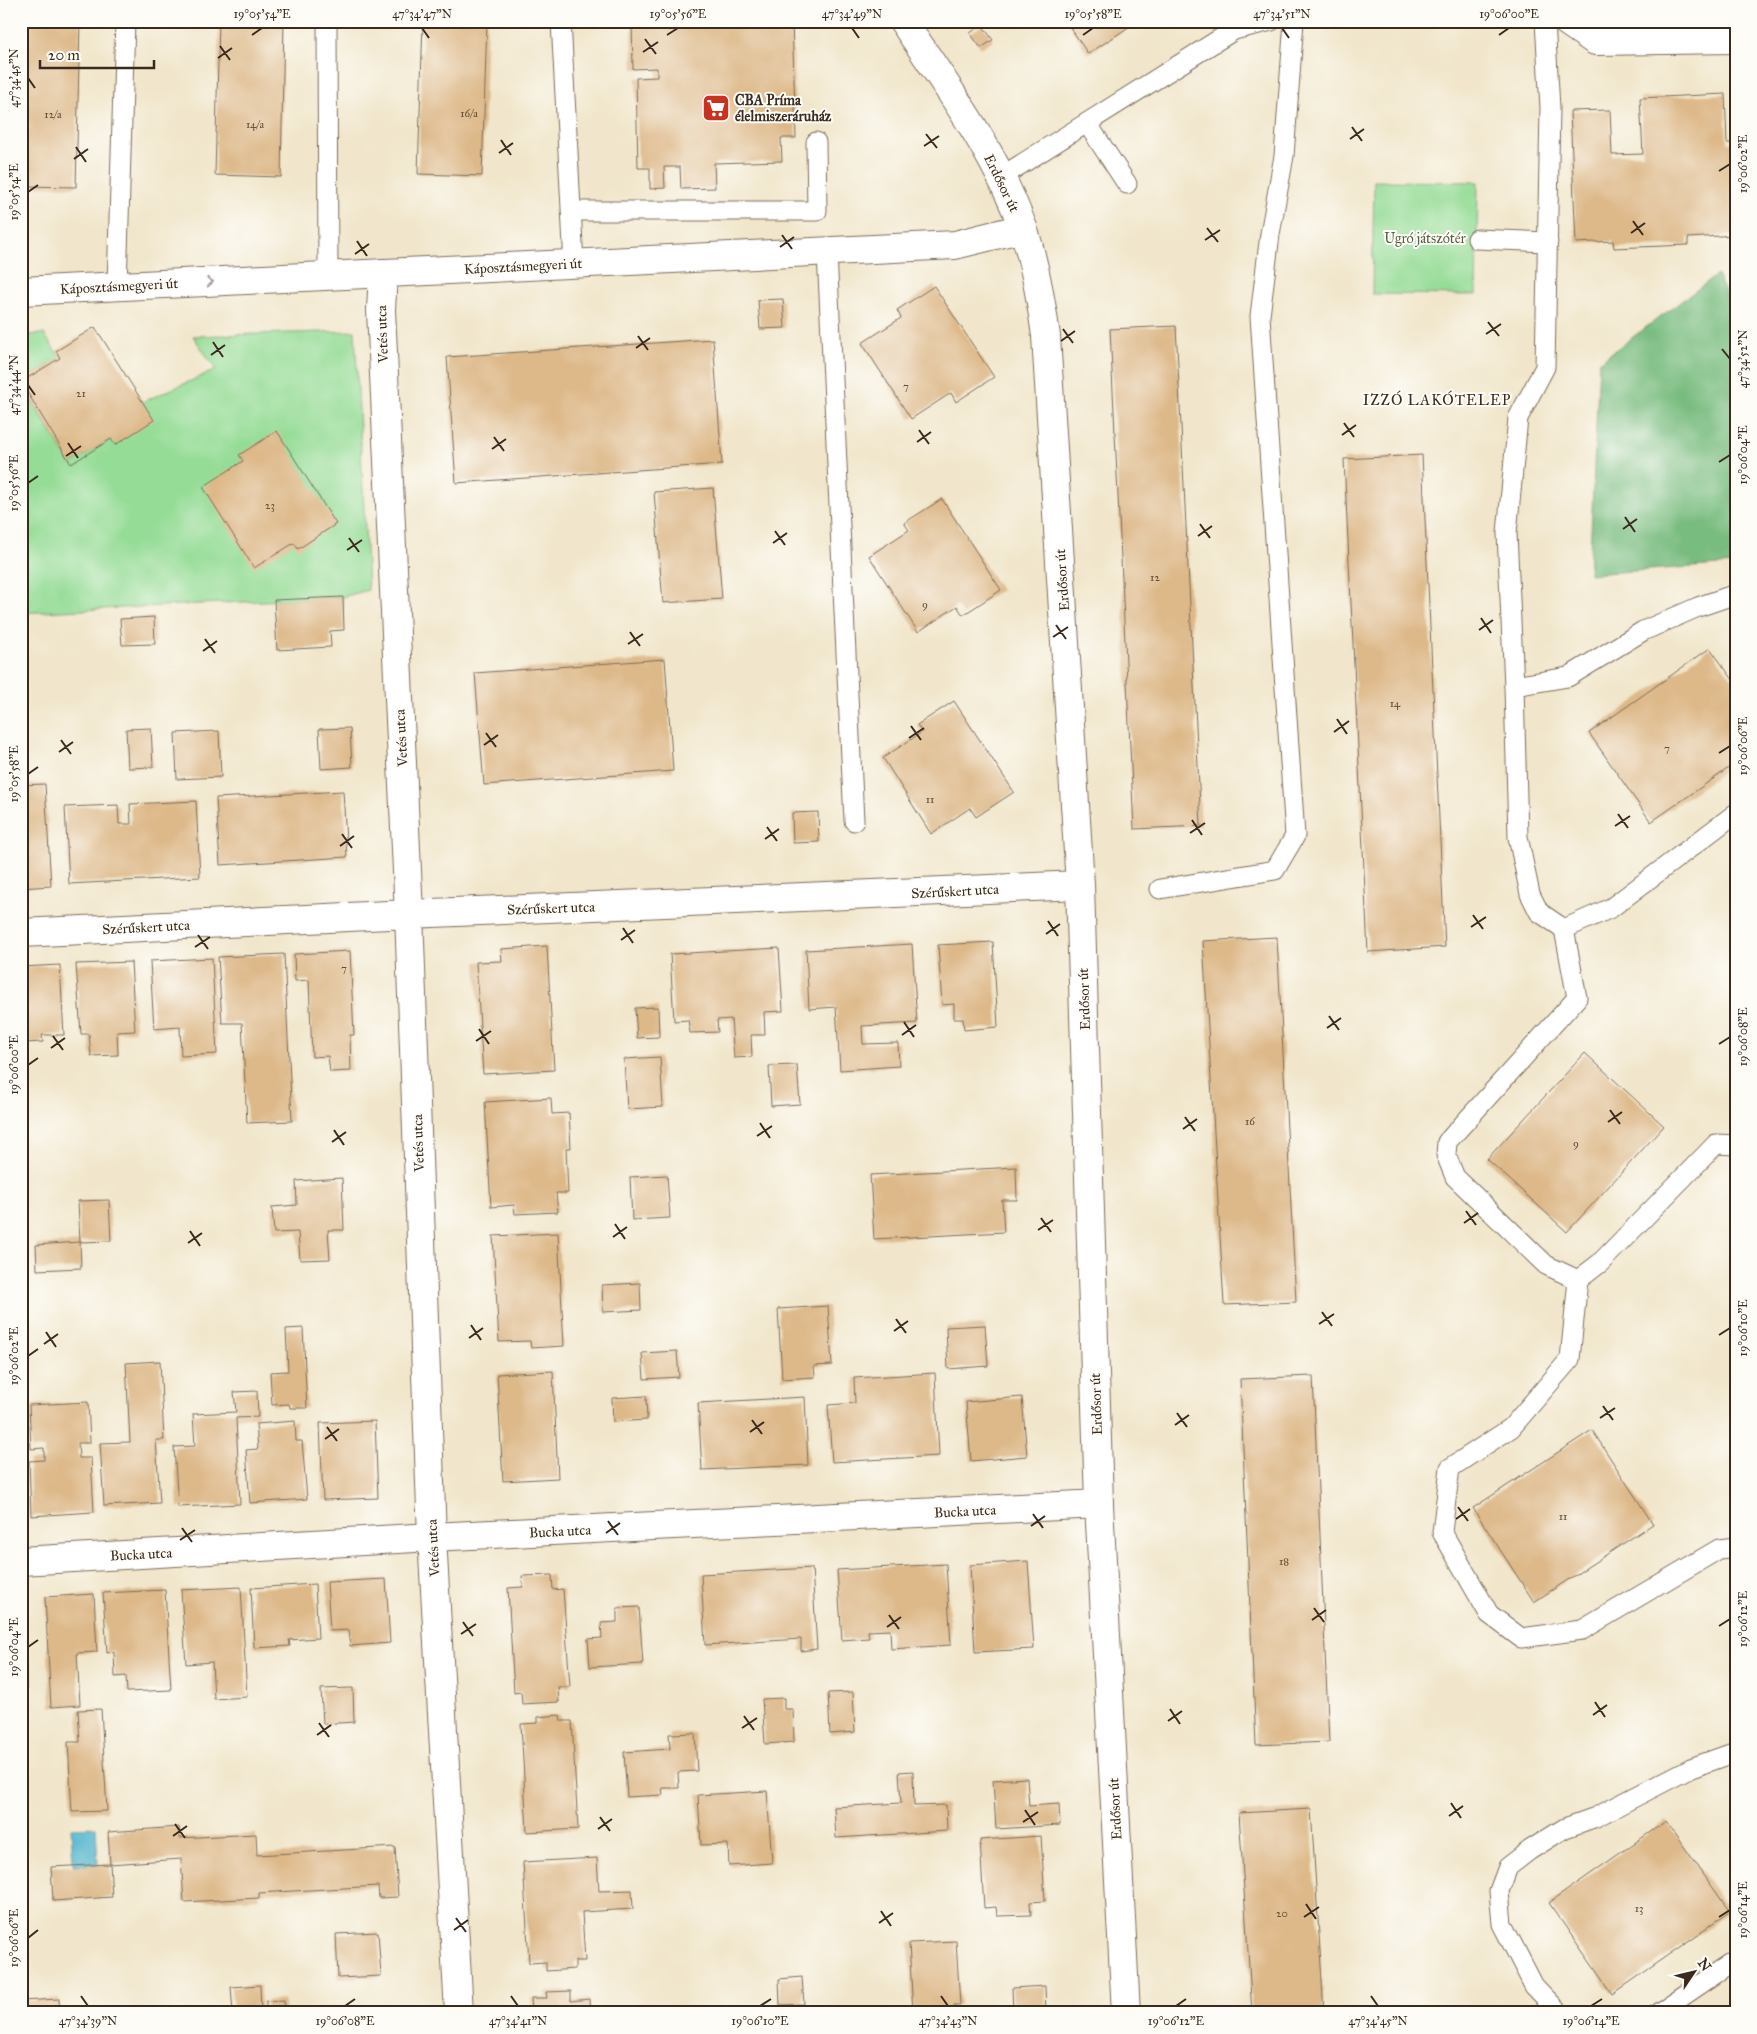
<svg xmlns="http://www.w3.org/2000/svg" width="1757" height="2034" viewBox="0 0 1757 2034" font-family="'IM FELL Great Primer',serif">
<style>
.green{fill:#95dc96;stroke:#68835a}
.forest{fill:#78bc7f;stroke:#5a734e}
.water{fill:#4eb4cc;stroke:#446f75}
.building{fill:#ddb888}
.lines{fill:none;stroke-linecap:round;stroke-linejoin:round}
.lane-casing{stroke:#7b6c5b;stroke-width:21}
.street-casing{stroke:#7b6c5b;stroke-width:30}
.lane{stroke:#fff;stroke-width:19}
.street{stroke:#fff;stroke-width:28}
.oneway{stroke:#a79f9a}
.ticks{fill:none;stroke:#3b2a1e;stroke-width:2}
.labels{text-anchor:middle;stroke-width:4;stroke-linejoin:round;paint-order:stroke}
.number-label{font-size:11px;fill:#644e38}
.poi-label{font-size:14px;font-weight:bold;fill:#3b2a1e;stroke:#fdfcf7;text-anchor:start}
.street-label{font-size:14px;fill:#3b2a1e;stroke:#fdfcf7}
.park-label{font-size:14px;fill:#565f42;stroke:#fdfcf7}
.neighbourhood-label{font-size:15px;letter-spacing:1px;fill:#3b2a1e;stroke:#fdfcf7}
.neatline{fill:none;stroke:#3b2a1e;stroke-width:2}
.ticks-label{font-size:12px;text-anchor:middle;fill:#3b2a1e}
</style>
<rect width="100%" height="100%" fill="#fdfcf7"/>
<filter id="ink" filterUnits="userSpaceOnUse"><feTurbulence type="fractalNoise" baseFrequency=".02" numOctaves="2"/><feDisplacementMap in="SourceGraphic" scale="10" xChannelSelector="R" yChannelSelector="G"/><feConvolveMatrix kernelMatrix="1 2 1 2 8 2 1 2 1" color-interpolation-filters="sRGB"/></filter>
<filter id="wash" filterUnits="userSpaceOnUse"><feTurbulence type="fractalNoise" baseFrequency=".0096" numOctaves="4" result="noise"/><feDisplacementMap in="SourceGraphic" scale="20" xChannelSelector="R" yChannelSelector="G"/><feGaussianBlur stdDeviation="1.12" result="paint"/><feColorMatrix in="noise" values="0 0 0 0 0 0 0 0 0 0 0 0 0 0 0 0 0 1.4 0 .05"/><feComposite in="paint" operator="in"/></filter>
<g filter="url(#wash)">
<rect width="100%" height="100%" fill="#f1e6cb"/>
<g class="green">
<polygon points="1374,181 1478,182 1476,295 1372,294"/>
<polygon points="355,331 368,590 343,597 21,613 21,384 71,464 111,439 142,402 216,370 193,336"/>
<polygon points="44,334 60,358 21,382 21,335"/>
</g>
<polygon class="forest" points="1717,275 1736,316 1736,564 1589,574 1599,362"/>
<polygon class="water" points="96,1827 98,1865 73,1865 71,1828"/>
<g id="blocks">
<g class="building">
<polygon points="21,21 80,21 76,187 21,186"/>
<polygon points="219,21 284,21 281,177 215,175"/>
<polygon points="423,21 487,21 482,176 418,174"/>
<polygon points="632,21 792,21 796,138 781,138 782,161 714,163 715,188 681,189 680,167 664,167 665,188 650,189 650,168 638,168 636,78 657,77 657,68 633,69"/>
<polygon points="1066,21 1138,21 1088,54"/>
<polygon points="982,25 993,40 981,48 970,33"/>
<polygon points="1725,94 1727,143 1736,143 1736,235 1688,238 1688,245 1614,248 1613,241 1576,243 1570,111 1610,110 1612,155 1643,154 1640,98"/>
<polygon points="934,286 994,377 956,402 951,393 911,419 862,343 901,318 897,310"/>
<polygon points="783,299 785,328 760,329 758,300"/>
<polygon points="1176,326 1201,826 1134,829 1110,329"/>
<polygon points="95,327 154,420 115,445 111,439 71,464 21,382 60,358 56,351"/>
<polygon points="713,339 722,464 456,483 447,357"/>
<polygon points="277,431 336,524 298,549 294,543 254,568 203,487 243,461 239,455"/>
<polygon points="1422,455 1445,947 1368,952 1344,459"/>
<polygon points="713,488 722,599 663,603 654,492"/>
<polygon points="942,499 1001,590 963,615 957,606 918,632 869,556 909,530 904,523"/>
<polygon points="343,597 344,630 330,631 331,647 277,650 274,600"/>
<polygon points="154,617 155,644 122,645 120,619"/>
<polygon points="1710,648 1736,684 1736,763 1651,822 1589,733"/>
<polygon points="665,659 673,771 484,785 475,673"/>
<polygon points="954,701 1014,792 976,817 970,808 931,834 883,758 922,732 917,725"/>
<polygon points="151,728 153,767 128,768 126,729"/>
<polygon points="350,728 352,767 321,769 319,729"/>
<polygon points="219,731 221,777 177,779 175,733"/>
<polygon points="45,784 51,886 21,888 21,785"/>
<polygon points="343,791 347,857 220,865 216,798"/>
<polygon points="196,801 200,877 69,884 65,807 118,805 119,824 131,824 130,804"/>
<polygon points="818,812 819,842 793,843 792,813"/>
<polygon points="1277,937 1296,1302 1224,1305 1203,941"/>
<polygon points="993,942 998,1027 964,1030 963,1019 954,1019 954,1004 942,1005 938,945"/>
<polygon points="912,944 917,1023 862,1026 863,1044 898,1043 899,1066 840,1070 836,1007 809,1009 806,950"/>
<polygon points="547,946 554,1070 483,1074 476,962 502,961 501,949"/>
<polygon points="779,948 783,1011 764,1012 765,1035 751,1035 752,1057 734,1058 731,1019 717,1020 718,1032 690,1033 688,1020 674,1021 670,954"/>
<polygon points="350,951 354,1035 350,1035 351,1071 330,1072 328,1056 312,1057 309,980 295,981 294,954"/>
<polygon points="284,954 292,1121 247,1123 242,1023 222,1023 218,957"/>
<polygon points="212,958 217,1054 181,1056 180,1027 154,1029 150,961"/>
<polygon points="131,962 135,1031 117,1032 118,1055 91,1056 89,1034 81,1034 76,964"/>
<polygon points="60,965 64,1035 42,1035 43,1042 24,1043 24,1031 21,1031 21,967"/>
<polygon points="658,1007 659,1037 637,1038 635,1008"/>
<polygon points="1585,1053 1664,1126 1567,1232 1487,1159"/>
<polygon points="660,1057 663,1107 627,1109 624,1059"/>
<polygon points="797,1065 800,1104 771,1106 769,1066"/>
<polygon points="551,1098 552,1114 569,1113 571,1148 566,1148 568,1193 556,1193 558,1212 515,1214 514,1205 491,1207 485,1102"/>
<polygon points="1016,1167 1017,1200 1002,1200 1004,1232 874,1239 870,1175"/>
<polygon points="667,1175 670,1218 632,1220 630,1177"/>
<polygon points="342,1178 344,1230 328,1230 330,1259 300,1260 298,1232 274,1233 272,1207 297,1205 296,1181"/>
<polygon points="109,1200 111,1241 80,1242 78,1201"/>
<polygon points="558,1233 564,1346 531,1348 530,1341 499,1342 493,1236"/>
<polygon points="80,1242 81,1268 37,1270 36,1245"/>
<polygon points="640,1283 641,1310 603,1312 602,1285"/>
<polygon points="828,1306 832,1365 814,1366 815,1377 782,1379 778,1309"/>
<polygon points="985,1325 988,1366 948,1369 946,1327"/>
<polygon points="303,1328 307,1408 290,1408 289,1404 272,1405 270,1372 288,1371 286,1329"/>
<polygon points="677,1351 679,1377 644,1379 642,1353"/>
<polygon points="160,1361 164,1440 156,1440 160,1503 104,1506 100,1443 130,1442 126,1363"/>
<polygon points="553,1371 558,1478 503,1481 497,1374"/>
<polygon points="935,1373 939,1456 832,1462 828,1405 855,1403 854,1378"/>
<polygon points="1313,1376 1329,1742 1256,1745 1240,1379"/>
<polygon points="257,1391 258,1417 236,1418 240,1504 178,1507 174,1447 195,1446 193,1414 236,1412 234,1392"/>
<polygon points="646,1396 647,1420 613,1422 612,1398"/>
<polygon points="805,1397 808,1465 702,1470 698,1403"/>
<polygon points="1022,1397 1027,1456 971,1461 966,1402"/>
<polygon points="88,1402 90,1443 78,1443 79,1458 91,1458 94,1512 31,1516 29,1461 44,1460 44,1448 31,1449 29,1405"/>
<polygon points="295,1421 296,1441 302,1441 307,1499 250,1503 246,1450 258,1449 256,1424"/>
<polygon points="375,1421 378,1498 323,1500 320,1423"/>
<polygon points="1592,1430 1653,1524 1534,1602 1473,1508"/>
<polygon points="1028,1561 1034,1649 975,1652 970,1565"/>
<polygon points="946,1564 951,1645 891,1649 890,1630 868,1631 869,1638 842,1640 837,1570"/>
<polygon points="812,1568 817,1649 801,1651 801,1639 705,1645 701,1574"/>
<polygon points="552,1575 553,1590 563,1589 570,1687 558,1687 559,1702 522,1704 521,1692 514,1693 508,1588 523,1587 522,1576"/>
<polygon points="386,1579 390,1643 350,1646 349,1630 330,1631 327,1582"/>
<polygon points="315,1584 318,1638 289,1640 290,1646 254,1648 251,1588"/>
<polygon points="241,1587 247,1697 214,1699 212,1662 186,1664 181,1590"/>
<polygon points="165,1590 171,1690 127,1692 126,1676 115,1677 114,1652 107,1653 103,1593"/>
<polygon points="94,1594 97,1652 77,1653 80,1705 51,1707 45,1597"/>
<polygon points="21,1599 24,1599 27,1717 21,1717"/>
<polygon points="639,1607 643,1664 590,1667 588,1639 602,1638 601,1623 617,1622 617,1608"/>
<polygon points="353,1688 354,1722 323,1724 321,1689"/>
<polygon points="853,1692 855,1732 830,1734 828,1693"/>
<polygon points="784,1698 784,1709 793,1709 794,1742 765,1744 762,1699"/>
<polygon points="101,1709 107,1811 72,1812 68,1742 80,1742 78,1710"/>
<polygon points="560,1715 561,1721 572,1721 578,1829 527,1832 521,1724 538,1723 538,1717"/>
<polygon points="695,1733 697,1771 678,1772 679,1788 662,1788 663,1795 627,1797 624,1752 670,1749 669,1734"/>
<polygon points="913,1771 914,1806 946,1805 947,1831 836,1838 834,1807 901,1803 899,1772"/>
<polygon points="1027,1778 1029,1806 1059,1804 1060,1825 996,1829 993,1780"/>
<polygon points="767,1791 772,1863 729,1866 728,1844 701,1845 698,1795"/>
<polygon points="1311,1809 1324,2013 1252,2013 1239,1813"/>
<polygon points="1666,1821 1730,1912 1612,1994 1549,1903"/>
<polygon points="179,1827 180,1838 256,1834 257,1855 395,1847 398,1897 379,1898 378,1886 259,1893 259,1898 184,1902 181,1859 110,1864 108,1832"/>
<polygon points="1041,1836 1045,1901 1030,1902 1031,1915 997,1916 996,1907 984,1908 980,1840"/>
<polygon points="597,1858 599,1891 632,1890 633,1909 582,1912 585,1961 575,1961 575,1969 546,1971 546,1962 529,1963 523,1862"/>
<polygon points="110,1864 112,1897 53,1901 51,1867"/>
<polygon points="378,1932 381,1976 338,1978 336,1934"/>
<polygon points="956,1941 960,2005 954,2005 954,2013 913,2013 909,1943"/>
<polygon points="802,1977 804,2004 780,2005 779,1979"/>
<polygon points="260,1985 261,2013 233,2013 231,1987"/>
<polygon points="1045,1986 1046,2013 1013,2013 1012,1988"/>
<polygon points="571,1991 571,2001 589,1999 590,2013 532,2013 531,1998 547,1998 546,1992"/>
<polygon points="59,1999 60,2013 21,2013 21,2001"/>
<polygon points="284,2000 285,2013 266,2013 266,2001"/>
</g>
</g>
</g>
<g filter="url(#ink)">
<use href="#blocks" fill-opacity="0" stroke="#7b6c5b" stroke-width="1"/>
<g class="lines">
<g class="lane-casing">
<g id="lane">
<polyline points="327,21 328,276"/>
<polyline points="561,21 574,264"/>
<polyline points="1087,123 1127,184"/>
<polyline points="1001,177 1234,30 1271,21"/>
<polyline points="572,211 817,211 816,142"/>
<polyline points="1477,239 1548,242"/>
<polyline points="827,253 854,821"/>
<polyline points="117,286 125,21"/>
<polyline points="1514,686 1507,533 1518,418 1545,367 1550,108 1545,21"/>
<polyline points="1736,813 1611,908 1564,929 1577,998 1447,1142 1446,1155 1455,1177 1546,1265 1578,1280 1600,1263 1716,1144 1736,1145"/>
<polyline points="1160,889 1275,870 1295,836 1260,316 1270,234 1284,156 1294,21"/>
<polyline points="1564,929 1539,912 1530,894 1518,837 1514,686 1568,677 1643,631 1698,607 1736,594"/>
<polyline points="1578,1280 1570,1359 1511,1428 1450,1468 1442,1532 1489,1614 1521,1638 1582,1630 1719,1549 1736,1547"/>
<polyline points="1560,2013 1534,1986 1502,1924 1499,1891 1508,1867 1530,1850 1565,1828 1596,1817 1691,1768 1736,1752"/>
<polyline points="1658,2013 1736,1960"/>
</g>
</g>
<g class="street-casing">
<g id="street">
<path d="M903,21c44,66 93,132 120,207 12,35 18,71 23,108l34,549 19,619 27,509"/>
<polyline points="1566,21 1595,41 1736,39"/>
<polyline points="383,273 381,310 409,914 432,1537 459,2013"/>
<polyline points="21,291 955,245 1023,228"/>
<polyline points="21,933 409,914 1080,885"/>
<polyline points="21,1561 432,1537 1099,1504"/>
</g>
</g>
<use href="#lane" class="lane"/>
<use href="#street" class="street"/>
</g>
<defs><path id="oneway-chevron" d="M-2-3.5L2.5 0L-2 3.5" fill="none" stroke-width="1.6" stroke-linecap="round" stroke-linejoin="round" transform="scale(1.25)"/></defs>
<use class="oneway" href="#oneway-chevron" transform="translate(210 282) rotate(-3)"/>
</g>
<path class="ticks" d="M422,28l7,10M852,28l7,10M1282,28l7,10M252,35l10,-7M667,35l11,-7M1083,35l10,-7M1499,35l10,-7M645,39l11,15M220,46l10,14M643,52l15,-10M218,58l14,-10M28,78l7,10M1352,127l10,14M926,134l11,14M1350,139l14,-10M501,140l10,15M924,146l15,-10M76,147l10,15M499,153l14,-10M74,159l14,-10M1719,171l11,-7M28,192l10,-7M1633,221l10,14M1207,228l11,14M1631,233l14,-10M782,235l10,14M1205,240l15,-10M357,241l10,15M780,247l14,-10M355,254l14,-10M1488,322l11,14M1063,329l10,14M1486,334l15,-10M638,336l10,14M1061,341l14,-10M213,342l10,15M636,348l14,-10M1722,349l8,10M211,355l14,-10M28,385l7,10M1344,423l10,14M919,430l10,14M1342,435l14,-10M494,437l10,14M917,442l14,-10M68,443l10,15M492,449l14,-10M66,456l15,-10M1719,462l11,-7M28,483l10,-7M1625,517l10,15M1200,524l10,14M1623,529l14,-10M775,531l10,14M1198,536l14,-10M349,538l10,14M773,543l14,-10M347,550l15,-10M1481,618l10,15M1056,625l10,14M1479,630l14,-10M630,632l10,14M1053,637l15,-10M205,639l10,14M628,644l15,-10M203,651l14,-10M1337,719l10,15M911,726l10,14M1334,732l15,-11M486,733l10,14M909,738l15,-10M61,740l10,14M484,745l14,-10M59,752l14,-10M1719,753l11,-7M28,774l10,-7M1618,814l10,14M1192,820l10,15M1615,826l15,-10M767,827l10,14M1190,833l15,-10M342,834l10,14M765,839l14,-10M340,846l14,-10M1473,915l10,14M1048,921l10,15M1471,927l15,-10M623,928l10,15M1046,934l14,-10M198,935l10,14M621,940l14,-10M195,947l15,-10M1329,1016l10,14M904,1022l10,15M1327,1028l14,-10M479,1029l10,15M902,1035l14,-10M53,1036l10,14M476,1041l15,-10M1719,1044l11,-7M51,1048l14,-10M28,1065l10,-7M1610,1110l10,14M1185,1117l10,14M1608,1122l14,-10M760,1123l10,15M1183,1129l14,-10M334,1130l10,15M757,1136l15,-10M332,1142l14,-10M1466,1211l10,14M1041,1218l10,14M1464,1223l14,-10M615,1224l10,15M1038,1230l15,-10M190,1231l10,15M613,1237l14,-10M188,1243l14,-10M1322,1312l10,14M896,1319l10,14M1319,1324l15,-10M471,1325l10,15M894,1331l14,-10M46,1332l10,15M1719,1335l11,-7M469,1338l14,-10M44,1344l14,-10M28,1356l10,-7M1603,1406l10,14M1177,1413l10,14M1600,1418l15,-10M752,1420l10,14M1175,1425l14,-10M327,1427l10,14M750,1432l14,-10M325,1439l14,-10M1458,1507l10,14M1033,1514l10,14M1456,1519l14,-10M608,1521l10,14M1031,1526l14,-10M182,1528l10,14M606,1533l14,-10M180,1540l15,-10M1314,1608l10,14M889,1615l10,14M1312,1620l14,-10M463,1622l10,14M1719,1626l11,-7M887,1627l14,-10M461,1634l15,-10M28,1647l10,-7M1595,1702l10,15M1170,1709l10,15M1593,1715l14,-10M744,1716l10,14M1168,1721l14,-10M319,1723l10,14M742,1728l15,-10M317,1735l14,-10M1451,1803l10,15M1025,1810l10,15M1449,1816l14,-10M600,1817l10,14M1023,1822l15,-10M175,1824l10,14M598,1829l14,-10M173,1836l14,-10M1306,1904l10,15M881,1911l10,15M1304,1917l15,-10M1719,1917l11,-7M456,1918l10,14M879,1923l14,-10M454,1930l14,-10M28,1938l10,-8M81,1996l7,10M511,1996l7,10M941,1996l7,10M1371,1996l7,10M345,2006l10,-7M760,2006l11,-7M1176,2006l10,-7M1591,2006l11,-7"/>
<defs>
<g id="supermarket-square" transform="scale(1.4375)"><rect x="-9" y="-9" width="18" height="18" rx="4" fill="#c8321e" stroke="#fdfcf7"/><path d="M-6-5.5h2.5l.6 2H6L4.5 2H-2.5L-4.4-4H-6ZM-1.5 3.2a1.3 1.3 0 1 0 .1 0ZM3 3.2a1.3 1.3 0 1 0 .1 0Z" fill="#fff"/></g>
</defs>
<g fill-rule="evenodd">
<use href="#supermarket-square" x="716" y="108"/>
</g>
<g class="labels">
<g class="number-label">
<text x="469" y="117">16/a</text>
<text x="53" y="118">12/a</text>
<text x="255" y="128">14/a</text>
<text x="906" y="390">7</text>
<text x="81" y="397">21</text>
<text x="270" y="509">23</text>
<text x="1155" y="581">12</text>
<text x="925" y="608">9</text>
<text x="1395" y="707">14</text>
<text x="1667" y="752">7</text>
<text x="930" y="803">11</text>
<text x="344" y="972">7</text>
<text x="1250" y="1125">16</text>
<text x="1576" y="1147">9</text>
<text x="1563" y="1520">11</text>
<text x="1284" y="1565">18</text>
<text x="1639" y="1912">13</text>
<text x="1282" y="1917">20</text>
</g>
<g class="poi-label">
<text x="735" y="105">CBA Príma<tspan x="735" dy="16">élelmiszeráruház</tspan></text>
</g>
<g class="street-label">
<text transform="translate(1002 183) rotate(64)" y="5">Erdősor út</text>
<text transform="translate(523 266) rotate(-3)" y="5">Káposztásmegyeri út</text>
<text transform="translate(119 286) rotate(-3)" y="5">Káposztásmegyeri út</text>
<text transform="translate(382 334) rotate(-92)" y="5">Vetés utca</text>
<text transform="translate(1062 580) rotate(-94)" y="5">Erdősor út</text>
<text transform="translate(401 738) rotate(-93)" y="5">Vetés utca</text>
<text transform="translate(955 891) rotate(-3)" y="5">Szérűskert utca</text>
<text transform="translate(551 908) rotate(-2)" y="5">Szérűskert utca</text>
<text transform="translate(146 927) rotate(-3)" y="5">Szérűskert utca</text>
<text transform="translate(1084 999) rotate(-92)" y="5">Erdősor út</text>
<text transform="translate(418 1143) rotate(-92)" y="5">Vetés utca</text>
<text transform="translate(1096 1404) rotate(-92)" y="5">Erdősor út</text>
<text transform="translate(965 1511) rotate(-3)" y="5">Bucka utca</text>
<text transform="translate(560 1531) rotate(-3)" y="5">Bucka utca</text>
<text transform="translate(433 1548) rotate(-93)" y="5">Vetés utca</text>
<text transform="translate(141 1554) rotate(-3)" y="5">Bucka utca</text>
<text transform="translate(1115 1809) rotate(-93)" y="5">Erdősor út</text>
</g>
<g class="park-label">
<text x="1425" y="243">Ugró játszótér</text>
</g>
<g class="neighbourhood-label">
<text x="1437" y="405">IZZÓ LAKÓTELEP</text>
</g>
</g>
<rect width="1757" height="2034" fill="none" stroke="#fdfcf7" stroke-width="55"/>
<g transform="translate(1694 1972) rotate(55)" stroke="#fdfcf7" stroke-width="4" paint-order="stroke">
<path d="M0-4L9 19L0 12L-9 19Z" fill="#3b2a1e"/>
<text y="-8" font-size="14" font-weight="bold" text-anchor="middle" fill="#3b2a1e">N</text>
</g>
<path d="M40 60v8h114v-8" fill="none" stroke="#3b2a1e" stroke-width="2.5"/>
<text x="48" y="60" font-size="15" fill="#3b2a1e" stroke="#fdfcf7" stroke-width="4" paint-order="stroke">20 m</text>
<rect x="28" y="28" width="1702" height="1978" class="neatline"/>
<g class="ticks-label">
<text x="262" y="18">19°05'54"E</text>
<text x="422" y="18">47°34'47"N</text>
<text x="678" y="18">19°05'56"E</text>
<text x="852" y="18">47°34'49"N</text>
<text x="1093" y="18">19°05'58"E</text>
<text x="1282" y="18">47°34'51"N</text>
<text x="1509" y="18">19°06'00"E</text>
<text transform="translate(14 78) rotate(-90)" y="4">47°34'45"N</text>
<text transform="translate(1743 164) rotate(-90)" y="4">19°06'02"E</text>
<text transform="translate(14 192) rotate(-90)" y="4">19°05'54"E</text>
<text transform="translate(1743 359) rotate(-90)" y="4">47°34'52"N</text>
<text transform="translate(14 385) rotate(-90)" y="4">47°34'44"N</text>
<text transform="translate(1743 455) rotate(-90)" y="4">19°06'04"E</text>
<text transform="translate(14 483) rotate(-90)" y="4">19°05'56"E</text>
<text transform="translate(1743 746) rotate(-90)" y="4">19°06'06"E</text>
<text transform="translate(14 774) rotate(-90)" y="4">19°05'58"E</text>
<text transform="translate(1743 1037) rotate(-90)" y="4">19°06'08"E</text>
<text transform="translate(14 1065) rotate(-90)" y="4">19°06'00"E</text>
<text transform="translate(1743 1328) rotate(-90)" y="4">19°06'10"E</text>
<text transform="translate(14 1356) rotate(-90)" y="4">19°06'02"E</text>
<text transform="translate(1743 1619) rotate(-90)" y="4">19°06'12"E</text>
<text transform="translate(14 1647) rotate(-90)" y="4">19°06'04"E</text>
<text transform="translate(1743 1910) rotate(-90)" y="4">19°06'14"E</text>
<text transform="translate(14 1938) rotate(-90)" y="4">19°06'06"E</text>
<text x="88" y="2025">47°34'39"N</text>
<text x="345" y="2025">19°06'08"E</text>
<text x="518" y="2025">47°34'41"N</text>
<text x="760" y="2025">19°06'10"E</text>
<text x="948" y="2025">47°34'43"N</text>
<text x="1176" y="2025">19°06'12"E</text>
<text x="1378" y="2025">47°34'45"N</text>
<text x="1591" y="2025">19°06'14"E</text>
</g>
</svg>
